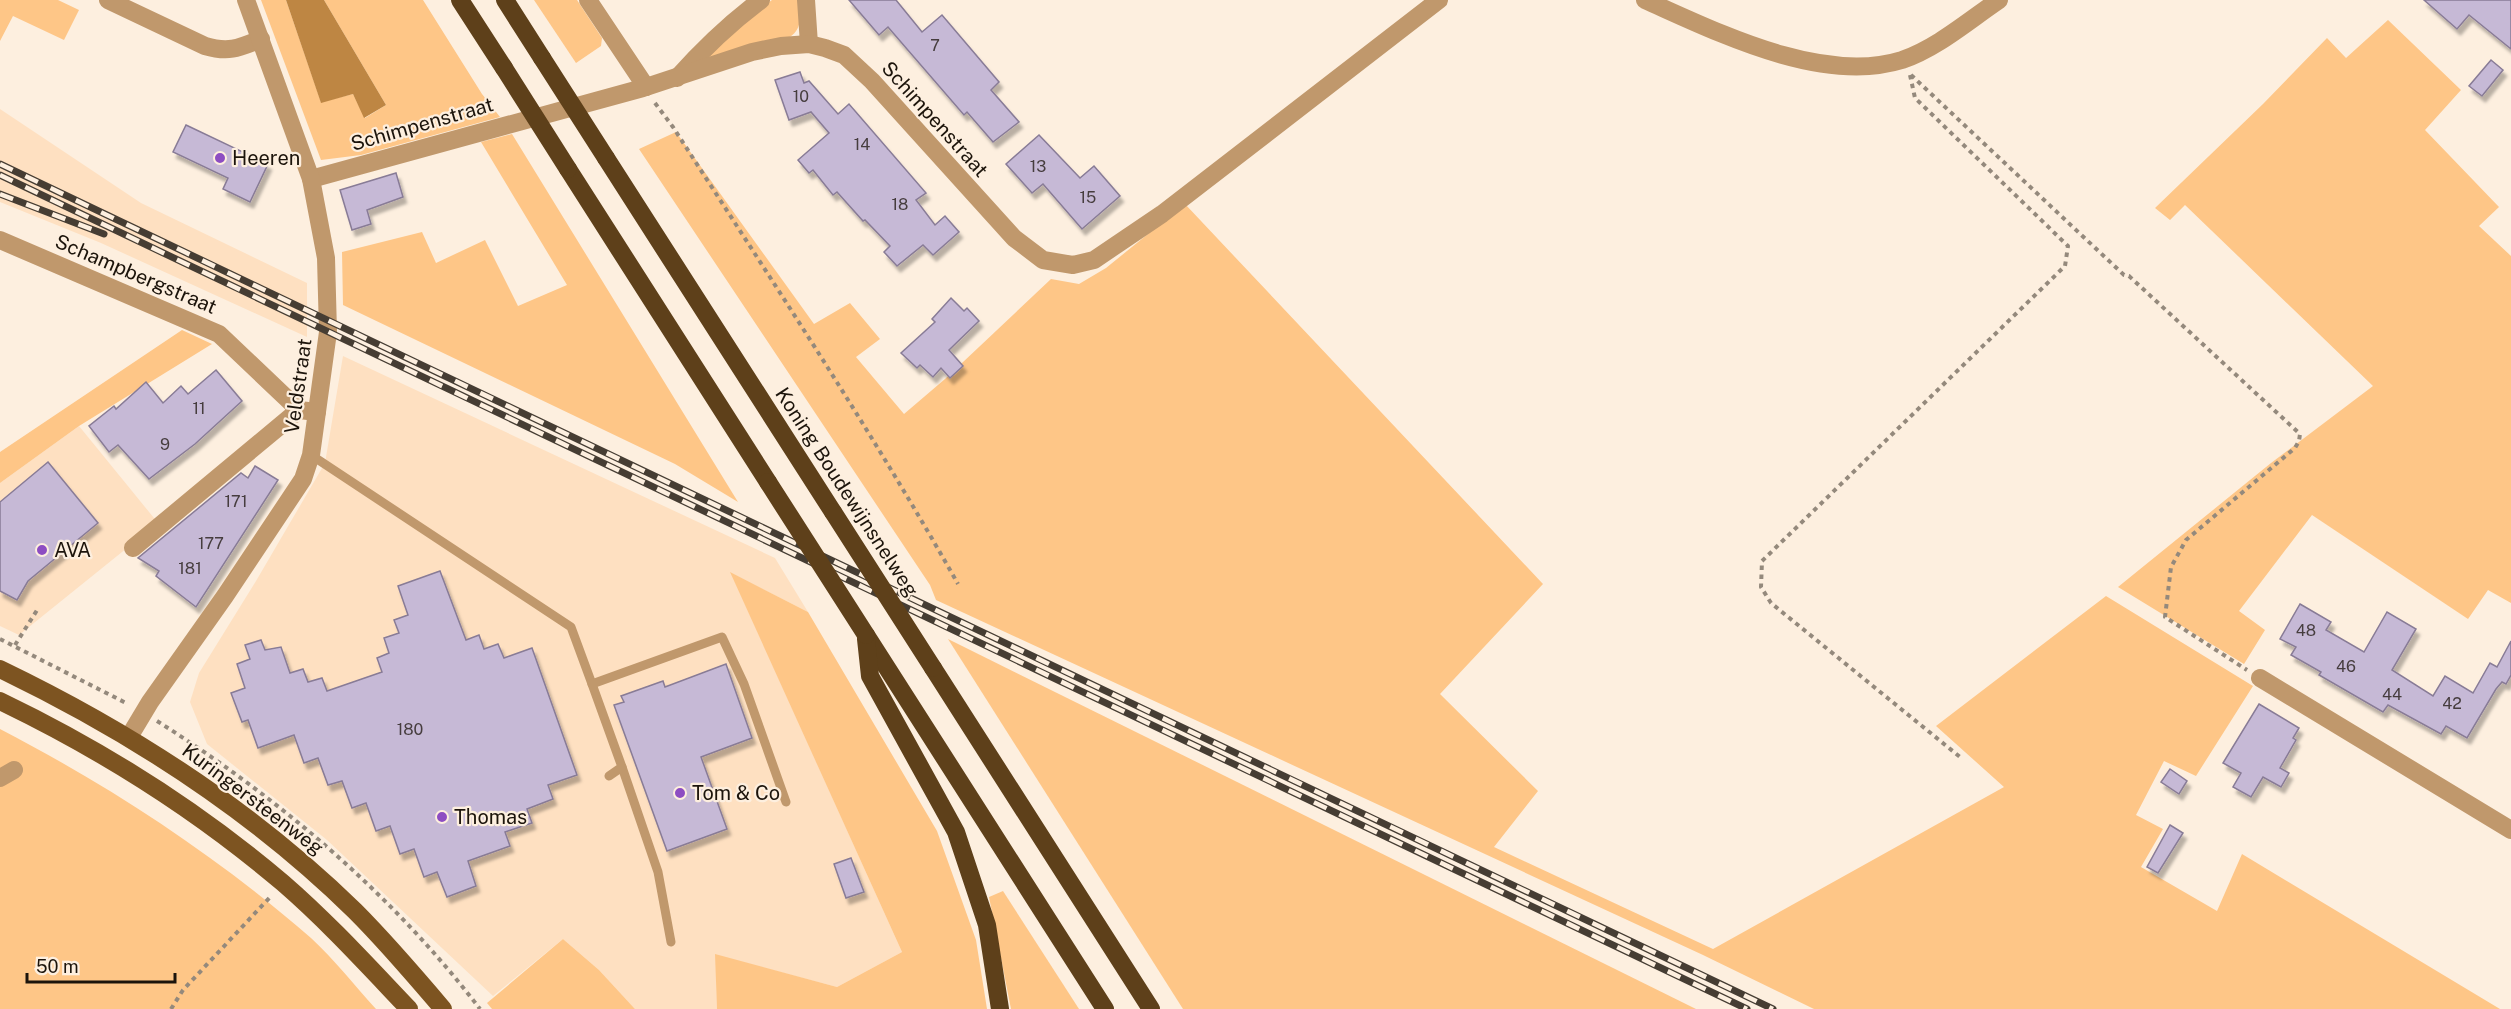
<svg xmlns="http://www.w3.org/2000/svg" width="2511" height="1009" viewBox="0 0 2511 1009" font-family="'Public Sans',sans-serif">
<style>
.built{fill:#fee0c1}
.green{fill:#fec687}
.water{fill:#be8643}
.building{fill:#c6b9d6;stroke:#887b96;stroke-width:1.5;filter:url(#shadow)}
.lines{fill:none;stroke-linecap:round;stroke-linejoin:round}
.path{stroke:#94897c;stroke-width:4;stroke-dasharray:4.5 4.5;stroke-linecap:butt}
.lane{stroke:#c0986c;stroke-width:9}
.street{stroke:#c0986c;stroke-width:18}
.primary{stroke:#7d5421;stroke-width:18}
.highway{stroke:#5e401a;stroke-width:18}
.rail-casing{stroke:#463d33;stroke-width:7}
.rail{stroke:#fdefdf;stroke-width:4.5;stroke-dasharray:14;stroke-linecap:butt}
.highway-bridge{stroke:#5e401a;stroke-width:18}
.poi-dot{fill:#8d4dc2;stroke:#fdefdf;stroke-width:2}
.labels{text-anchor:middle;stroke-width:4.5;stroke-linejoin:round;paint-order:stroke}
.number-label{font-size:16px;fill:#463d3e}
.street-label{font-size:20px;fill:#1c140b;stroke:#fdefdf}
.poi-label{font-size:20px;fill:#1c140b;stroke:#fdefdf;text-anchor:start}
</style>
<defs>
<filter id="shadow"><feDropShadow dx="3.5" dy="6" stdDeviation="1.5" flood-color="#0004"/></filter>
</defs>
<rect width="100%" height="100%" fill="#fdefdf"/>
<g class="built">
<polygon points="0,109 141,203 307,283 307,337 101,243 0,202"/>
<polygon points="343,356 775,558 808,612 731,573 902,952 837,987 716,955 717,1009 635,1009 599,970 563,939 493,996 327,840 207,744 190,702 199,673 256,581 325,463"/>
<polygon points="79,426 158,523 19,635 0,626 0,483"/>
</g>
<g class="green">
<polygon points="0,0 58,0 79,10 64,40 13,16 0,41"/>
<polygon points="261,0 286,0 321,102 353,94 365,118 386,105 324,0 423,0 482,94 500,117 361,155 321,160"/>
<polygon points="534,0 577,0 602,38 601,46 576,63"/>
<path d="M772,0h28c-1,16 4,29 -12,38l-85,23 48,-46z"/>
<polygon points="2388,20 2461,90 2425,130 2499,207 2479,226 2511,256 2511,603 2488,590 2468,619 2312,515 2239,611 2265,630 2244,664 2118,587 2271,463 2373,386 2185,205 2170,220 2155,208 2263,104 2327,38 2346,58"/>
<polygon points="676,132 814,324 850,303 880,339 856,357 904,414 945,379 1051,279 1079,284 1106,268 1185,204 1543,584 1440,694 1538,791 1494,847 1713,949 2004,787 1936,726 2106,596 2253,686 2196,776 2164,761 2136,815 2163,829 2141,867 2217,911 2242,854 2500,1009 1814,1009 1703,955 936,600 930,585 639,149"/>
<polygon points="512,134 738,502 675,464 343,305 342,252 422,232 436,263 485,240 518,306 567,285 481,142"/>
<polygon points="182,330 212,344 79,426 0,483 0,452"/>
<polygon points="730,572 808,612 937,831 976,940 987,1009 717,1009 715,954 837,987 902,952"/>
<polygon points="948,639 1696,1009 1183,1009"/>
<path d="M0,729c110,57 217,127 311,209 23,21 44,48 65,71h-376z"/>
<polygon points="1003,891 1079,1009 1011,1009 989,897"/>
<polygon points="563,939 599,970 635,1009 492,1009 487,1003"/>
</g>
<polygon class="water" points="286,0 324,0 386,105 364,118 353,94 321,103"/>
<g class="building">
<polygon points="849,0 896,0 922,32 942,15 999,82 991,90 1019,122 993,142 967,112 964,115 888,27 879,35"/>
<polygon points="2424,0 2511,0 2511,49 2469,15 2457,29"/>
<polygon points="2491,60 2503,70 2482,96 2469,86"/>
<polygon points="800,72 804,83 809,81 838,114 849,104 926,193 916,200 935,225 945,216 959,232 933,255 923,245 897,266 884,252 890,246 865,220 863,221 837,192 833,195 813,170 809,173 798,160 829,133 811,112 789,120 775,80"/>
<polygon points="186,125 268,164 250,202 223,189 228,178 173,152"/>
<polygon points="1039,135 1080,178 1094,166 1120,196 1082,229 1043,184 1032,193 1006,164"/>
<polygon points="396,173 403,197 367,210 371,224 352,230 340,190"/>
<polygon points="951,298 964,311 967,308 979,321 949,350 963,366 950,378 941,368 933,377 920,365 917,368 901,353 935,322 932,319"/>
<polygon points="216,370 242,401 195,444 149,479 118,445 109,452 89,426 114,406 116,409 146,382 163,403 181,386 188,394"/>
<polygon points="48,462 98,523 28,581 17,600 0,591 0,502"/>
<polygon points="255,466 278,480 196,607 156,576 159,571 138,558 241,473 248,478"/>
<polygon points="440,571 466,640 479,635 484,649 498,644 504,658 532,648 577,775 548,785 553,799 527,809 532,823 505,832 510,846 468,861 476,886 447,897 437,872 424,877 414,849 400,854 390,826 376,831 366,803 352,808 342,781 328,785 318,758 304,763 294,735 258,748 248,720 242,722 231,693 245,688 237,664 250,659 245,645 261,640 265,650 281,647 290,673 303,669 308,682 322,678 327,691 382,672 377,658 389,653 384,638 399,633 394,620 408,615 398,586"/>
<polygon points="2300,604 2331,622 2326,630 2364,652 2387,612 2416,629 2392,670 2433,696 2445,676 2473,693 2490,663 2497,667 2511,641 2511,675 2506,684 2502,682 2496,689 2467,738 2446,726 2441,734 2388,705 2383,712 2319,675 2321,672 2291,655 2296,647 2280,639"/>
<polygon points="726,664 752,738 701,757 727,829 667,851 614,705 624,702 621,696 663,681 665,687"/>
<polygon points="2259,704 2299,728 2293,738 2296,740 2280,768 2289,773 2281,787 2263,777 2251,797 2233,787 2241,773 2223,763"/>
<polygon points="2170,769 2187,781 2179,794 2161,782"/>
<polygon points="2170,825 2183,833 2158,873 2147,867"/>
<polygon points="851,858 864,892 846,898 834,864"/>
</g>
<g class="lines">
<g class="path">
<polyline points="1910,75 1915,98 2068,246 2065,266 1762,561 1761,587 1771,603 1960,757"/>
<polyline points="1911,75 2124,275 2129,276 2300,434 2299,441 2295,448 2186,540 2171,567 2165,617 2247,670"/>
<path d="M655,103l18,24c97,151 197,301 285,457"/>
<polyline points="0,639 128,704"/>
<polyline points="15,645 39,607"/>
<path d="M157,721c122,77 235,173 323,288"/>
<polyline points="171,1009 183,990 272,895"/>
</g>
<g class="lane">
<polyline points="311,455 571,627 592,684"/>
<polyline points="622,767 658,872 671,942"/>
<polyline points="609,776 622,767 592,684 722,637 744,684 786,802"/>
</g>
<g class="street">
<path d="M108,0l97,46c24,7 34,2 56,-7"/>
<polyline points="588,0 646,87"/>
<polyline points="806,0 809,44"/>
<path d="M1645,0c72,32 177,85 257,60 35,-12 66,-39 97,-60"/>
<path d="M677,78c26,-29 53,-55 84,-78"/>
<polyline points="311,179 643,88 752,52 781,46 809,44 825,48 844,55 872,81 1014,238 1043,260 1073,265 1094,260 1162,214 1439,0"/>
<polyline points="0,240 219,334 299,410 317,412"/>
<polyline points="133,548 299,410"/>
<polyline points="2260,678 2511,830"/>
<polyline points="129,737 150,702 225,596 303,479 311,455 328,332 326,258 311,179 246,0"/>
<polyline points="0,778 14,770"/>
</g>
<g class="primary">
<path d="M0,669c131,63 251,140 355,242 31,31 60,65 88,98"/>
<path d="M0,701c102,49 197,109 283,182 45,39 85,83 126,126"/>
</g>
<g class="highway">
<polyline points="460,0 504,68"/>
<polyline points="505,0 542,58"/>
<polyline points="606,158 833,512"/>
<polyline points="568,169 768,482"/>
<polyline points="866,635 1105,1009"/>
<polyline points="866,639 870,676 956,832 987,925 1000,1009"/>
<polyline points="933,668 1151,1009"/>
</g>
<g class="rail-casing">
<g id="rail">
<polyline points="0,164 1773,1009"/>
<polyline points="0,175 1747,1009"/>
<polyline points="0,194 104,234"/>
</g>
</g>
<use href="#rail" class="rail"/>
<g class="highway-bridge">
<polyline points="542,58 606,158"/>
<polyline points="504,68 568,169"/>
<polyline points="768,482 866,635"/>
<polyline points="833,512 933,668"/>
</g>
</g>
<g class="poi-dot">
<circle cx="220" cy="158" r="6"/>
<circle cx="42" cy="550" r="6"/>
<circle cx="680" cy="793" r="6"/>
<circle cx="442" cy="817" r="6"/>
</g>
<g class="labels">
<g class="number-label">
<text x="935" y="51">7</text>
<text x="801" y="102">10</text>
<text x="862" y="150">14</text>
<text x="1038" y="172">13</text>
<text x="1088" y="203">15</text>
<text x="900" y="210">18</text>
<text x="199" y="414">11</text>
<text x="165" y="450">9</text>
<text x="236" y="507">171</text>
<text x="211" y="549">177</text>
<text x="190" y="574">181</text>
<text x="2306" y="636">48</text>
<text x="2346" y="672">46</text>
<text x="2392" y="700">44</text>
<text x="2452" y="709">42</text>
<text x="410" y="735">180</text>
</g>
<g class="street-label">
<text transform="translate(935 119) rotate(48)" y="7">Schimpenstraat</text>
<text transform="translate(422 124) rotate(-16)" y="7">Schimpenstraat</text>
<text transform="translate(136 274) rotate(23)" y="7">Schampbergstraat</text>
<text transform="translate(298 386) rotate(-82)" y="7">Veldstraat</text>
<text transform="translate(847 492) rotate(57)" y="7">Koning Boudewijnsnelweg</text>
<text transform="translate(253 799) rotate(37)" y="7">Kuringersteenweg</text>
</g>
<g class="poi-label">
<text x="232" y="165">Heeren</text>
<text x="54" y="557">AVA</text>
<text x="692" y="800">Tom &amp; Co</text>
<text x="454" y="824">Thomas</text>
</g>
</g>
<path d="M27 973v9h148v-9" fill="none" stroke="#1c140b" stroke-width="3"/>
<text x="36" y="973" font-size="18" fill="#1c140b" stroke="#fdefdf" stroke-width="4.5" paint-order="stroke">50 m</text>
</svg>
